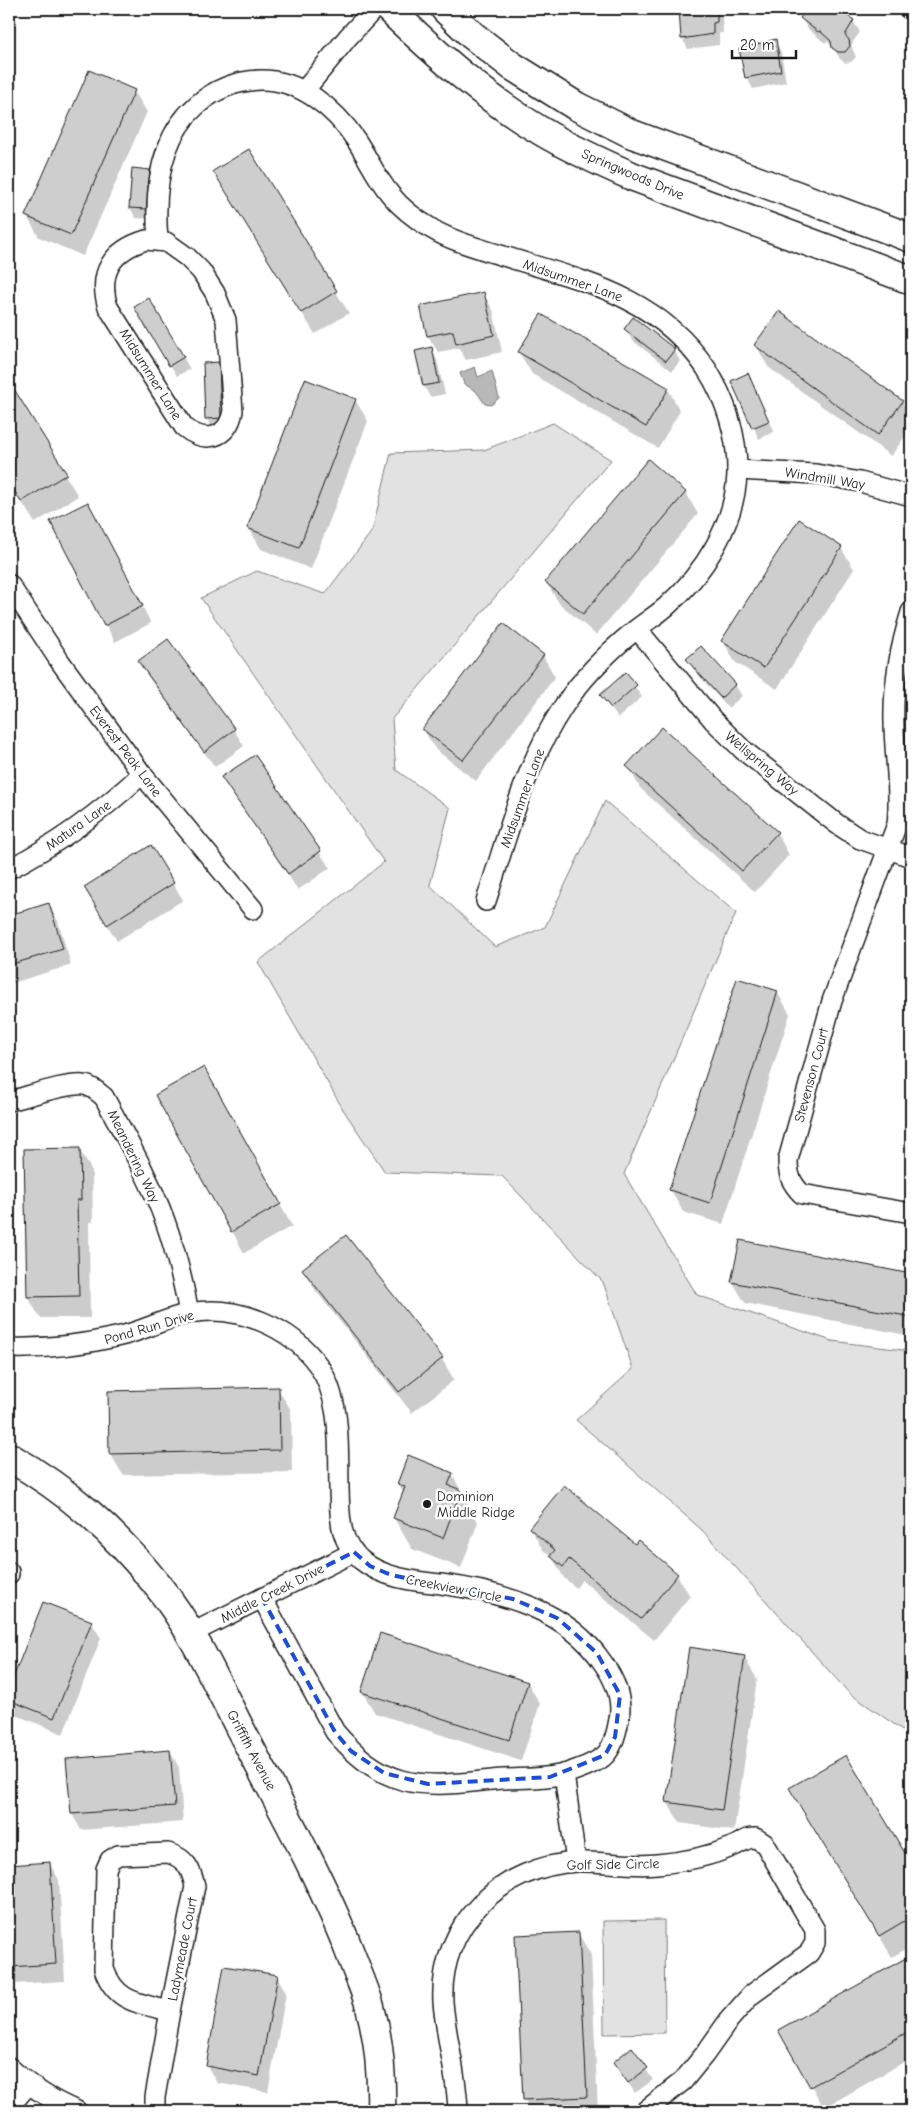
<svg xmlns="http://www.w3.org/2000/svg" width="920" height="2120" viewBox="0 0 920 2120" font-family="'Comic Neue',sans-serif">
<style>
.green{fill:#e2e2e2;stroke:#7f7f7f}
.water{fill:#b8b8b8;stroke:#7a7a7a}
.shadow{fill:#0003}
.building{fill:#cecece;stroke:#1c1c1c}
.lines{fill:none;stroke-linecap:round;stroke-linejoin:round}
.street-casing{stroke:#1c1c1c;stroke-width:22}
.secondary-casing{stroke:#1c1c1c;stroke-width:31}
.street{stroke:#fff;stroke-width:19}
.secondary{stroke:#fff;stroke-width:28}
.marked{fill:none;stroke:#1d4ed8;stroke-width:4;stroke-dasharray:10 6;stroke-linejoin:round}
.poi-dot{fill:#1c1c1c;stroke:#fff;stroke-width:2}
.labels{text-anchor:middle;stroke-width:5;stroke-linejoin:round;paint-order:stroke}
.street-label{font-size:14px;fill:#1c1c1c;stroke:#fff}
.poi-label{font-size:14px;fill:#1c1c1c;stroke:#fff;text-anchor:start}
</style>
<rect width="100%" height="100%" fill="#fff"/>
<filter id="ink" filterUnits="userSpaceOnUse"><feTurbulence type="fractalNoise" baseFrequency=".02" numOctaves="2"/><feDisplacementMap in="SourceGraphic" scale="10" xChannelSelector="R" yChannelSelector="G"/><feConvolveMatrix kernelMatrix="1 2 1 2 8 2 1 2 1" color-interpolation-filters="sRGB"/></filter>
<g filter="url(#ink)">
<g class="green">
<polygon points="553,423 611,460 392,719 396,770 450,808 430,885 495,947 545,927 605,801 736,913 624,1174 697,1295 832,1341 911,1351 911,1736 849,1693 702,1530 576,1420 633,1369 603,1282 502,1176 385,1172 344,1111 258,962 384,862 201,598 257,571 325,594 372,531 391,453 484,450"/>
<polygon points="664,1920 665,2033 604,2034 603,1921"/>
</g>
<polygon class="water" points="475,367 478,377 492,371 499,398 491,405 485,404 476,391 464,384 460,373"/>
<g class="shadow">
<polygon points="680,9 719,9 722,13 723,33 719,33 719,45 688,49 682,38"/>
<polygon points="809,9 841,9 846,16 853,21 860,32 851,45 856,57 851,62 845,63 840,59 833,47 827,41 825,43 808,29 801,18"/>
<polygon points="775,41 781,52 786,82 753,89 747,78 741,50"/>
<polygon points="134,91 147,112 83,256 39,237 26,215"/>
<polygon points="248,150 349,313 315,334 227,193"/>
<polygon points="149,171 156,182 152,219 136,218 130,208"/>
<polygon points="483,293 493,310 502,352 466,360 459,348 438,352 428,336 422,307"/>
<polygon points="149,299 190,369 177,376 136,307"/>
<polygon points="625,329 674,350 680,361 672,371 632,340"/>
<polygon points="756,345 902,402 911,419 911,428 891,456 768,367"/>
<polygon points="431,349 437,360 445,394 430,397 424,386 417,352"/>
<polygon points="519,352 668,389 680,411 658,448 532,374"/>
<polygon points="218,364 225,375 227,429 213,429 206,418"/>
<polygon points="748,375 774,432 759,439 733,382"/>
<polygon points="9,384 78,496 35,523 9,482"/>
<polygon points="355,400 368,421 311,569 261,549 249,528"/>
<polygon points="685,492 698,514 596,635 559,603 546,582"/>
<polygon points="97,520 151,623 115,642 51,522"/>
<polygon points="841,548 854,569 777,689 735,662 723,641"/>
<polygon points="168,640 234,730 244,746 215,767 149,678 139,661"/>
<polygon points="701,647 735,685 742,696 728,708 694,670 688,660"/>
<polygon points="543,656 555,677 476,781 436,750 423,729"/>
<polygon points="626,674 642,697 618,718 601,695"/>
<polygon points="255,756 330,868 298,890 223,778"/>
<polygon points="628,766 777,833 789,855 755,892 640,788"/>
<polygon points="151,847 183,900 117,941 95,904"/>
<polygon points="48,904 58,921 71,965 9,984 9,916"/>
<polygon points="777,992 790,1014 723,1224 683,1212 671,1190"/>
<polygon points="216,1090 292,1226 244,1253 232,1231"/>
<polygon points="79,1149 92,1171 93,1222 89,1222 90,1318 40,1318 28,1297"/>
<polygon points="740,1241 911,1275 911,1336 745,1303 732,1281"/>
<polygon points="303,1270 442,1359 454,1380 412,1413 316,1291"/>
<polygon points="278,1389 291,1410 292,1472 123,1475 110,1453"/>
<polygon points="452,1474 478,1522 461,1568 412,1549 394,1518 404,1493 398,1484"/>
<polygon points="530,1528 635,1546 677,1575 690,1596 654,1640 582,1580 576,1588 564,1578 552,1557 543,1550"/>
<polygon points="43,1603 91,1622 101,1638 63,1734 16,1715 9,1703 9,1692"/>
<polygon points="744,1657 757,1679 734,1831 680,1823 667,1802"/>
<polygon points="528,1683 540,1704 521,1761 375,1713 362,1692"/>
<polygon points="170,1751 179,1768 183,1822 81,1830 72,1814"/>
<polygon points="845,1756 911,1866 911,1946 892,1957 803,1810"/>
<polygon points="50,1864 59,1880 65,1981 13,1984 9,1977 9,1866"/>
<polygon points="578,1933 591,1955 598,2111 531,2111 524,2099"/>
<polygon points="911,1957 911,2058 824,2108 780,2031"/>
<polygon points="277,1976 286,1993 268,2092 217,2083 207,2066"/>
<polygon points="632,2049 653,2080 635,2093 614,2062"/>
</g>
<g class="building">
<polygon points="679,9 717,9 717,22 713,23 713,34 681,39"/>
<polygon points="807,9 842,9 844,11 843,13 854,20 845,35 849,40 850,46 845,52 838,52 832,48 831,41 820,31 818,32 800,18"/>
<polygon points="776,39 781,71 745,78 739,49"/>
<polygon points="89,70 135,90 71,235 25,216"/>
<polygon points="911,96 911,128 908,129 904,97"/>
<polygon points="249,149 337,291 301,313 213,171"/>
<polygon points="132,168 150,170 147,209 129,208"/>
<polygon points="484,292 494,335 456,344 453,331 427,336 420,306"/>
<polygon points="149,298 184,357 169,366 134,307"/>
<polygon points="779,311 903,401 878,435 754,345"/>
<polygon points="541,314 669,388 646,427 518,352"/>
<polygon points="633,317 675,349 666,361 624,329"/>
<polygon points="432,347 439,383 423,386 415,351"/>
<polygon points="219,362 221,418 205,419 203,363"/>
<polygon points="748,373 769,421 752,428 731,381"/>
<polygon points="305,379 356,399 299,548 247,528"/>
<polygon points="9,381 67,474 21,502 9,482"/>
<polygon points="648,459 686,492 583,614 545,582"/>
<polygon points="88,502 143,606 104,626 50,521"/>
<polygon points="799,519 842,547 764,668 721,641"/>
<polygon points="503,623 544,655 463,760 422,729"/>
<polygon points="168,639 235,729 204,752 138,661"/>
<polygon points="701,646 736,684 721,698 686,659"/>
<polygon points="626,672 637,685 611,708 600,695"/>
<polygon points="662,727 778,832 742,871 626,766"/>
<polygon points="255,755 321,851 288,874 221,777"/>
<polygon points="151,845 174,883 107,925 84,887"/>
<polygon points="49,903 63,949 9,965 9,915"/>
<polygon points="737,978 778,991 710,1203 669,1190"/>
<polygon points="204,1067 281,1204 231,1232 155,1095"/>
<polygon points="80,1148 81,1200 77,1200 79,1296 27,1297 24,1149"/>
<polygon points="346,1235 443,1358 399,1392 302,1269"/>
<polygon points="740,1240 911,1274 911,1317 731,1282"/>
<polygon points="279,1387 280,1450 109,1454 108,1391"/>
<polygon points="408,1455 453,1473 448,1485 461,1490 443,1538 393,1518 405,1487 397,1484"/>
<polygon points="564,1485 635,1544 638,1540 678,1574 641,1619 569,1559 563,1567 550,1556 555,1550 529,1528"/>
<polygon points="43,1602 92,1621 54,1718 9,1700 9,1688"/>
<polygon points="380,1633 528,1682 509,1740 361,1692"/>
<polygon points="689,1647 745,1656 722,1810 666,1802"/>
<polygon points="170,1750 175,1806 71,1814 66,1759"/>
<polygon points="846,1755 911,1863 911,1917 879,1936 789,1788"/>
<polygon points="50,1862 56,1964 9,1967 9,1865"/>
<polygon points="579,1932 587,2097 523,2100 515,1935"/>
<polygon points="911,1955 911,2030 810,2087 778,2030"/>
<polygon points="224,1966 278,1975 259,2076 206,2066"/>
<polygon points="632,2047 648,2068 628,2083 613,2062"/>
</g>
<g class="lines">
<g class="street-casing">
<g id="street">
<polyline points="909,9 911,10"/>
<polyline points="304,91 348,37 374,9"/>
<path d="M146,240l20,2 21,15 14,14 14,22 11,27 7,91c-5,28 -28,33 -49,16l-76,-120c-11,-35 5,-57 38,-67z"/>
<path d="M158,240c-4,-47 1,-102 39,-135 18,-16 39,-24 63,-25 40,-1 75,29 96,60 12,18 20,37 34,54 11,14 27,26 42,35 19,12 44,18 65,25 81,26 158,39 209,114 20,31 32,69 31,106 -2,50 -33,99 -70,132 -10,9 -22,16 -33,25 -27,22 -52,47 -71,76 -39,59 -55,128 -77,194"/>
<polyline points="737,470 816,474 860,482 911,496"/>
<polyline points="9,584 59,660 142,774 253,909"/>
<path d="M911,612c-11,35 -18,73 -17,110 0,34 7,68 3,102l-65,177 -44,159c0,15 3,23 14,34l109,19"/>
<polyline points="637,629 713,720 743,750 837,824 860,839 911,857"/>
<path d="M9,869c49,-25 93,-58 133,-95"/>
<path d="M9,1101c18,-4 58,-19 76,-16 8,2 13,7 19,12 22,41 45,80 61,124 11,30 18,61 24,92"/>
<path d="M9,1348c36,1 72,-3 107,-11 26,-5 49,-19 74,-24 47,-9 101,14 128,52 24,34 20,83 21,123 1,28 -1,52 22,72 22,18 52,21 80,24 60,8 127,26 162,79 12,17 20,35 16,56 -2,12 -6,30 -16,38 -11,8 -26,13 -39,17 -19,5 -40,4 -60,5 -32,2 -69,10 -102,1 -28,-8 -48,-26 -67,-48l-73,-134"/>
<polyline points="9,1572 9,1574"/>
<polyline points="190,1634 354,1552"/>
<polyline points="564,1774 576,1862"/>
<path d="M168,1853c18,5 23,16 27,33l-25,125c-31,-8 -54,-8 -66,-42l2,-100 4,-9 8,-5z"/>
<path d="M9,2067c21,20 41,33 68,44"/>
<polyline points="9,2107 28,2085"/>
<polyline points="155,2111 155,2097 170,2011"/>
<path d="M458,2111c-1,-37 -12,-72 -15,-109 -4,-78 59,-136 134,-140 27,-1 53,5 80,2 25,-2 54,-8 77,-18 7,-3 13,-9 21,-8 3,1 7,4 10,6l50,86v13l-6,10 -58,42 -22,25 -24,34 -22,27 -38,30"/>
</g>
</g>
<g class="secondary-casing">
<g id="secondary">
<path d="M389,9c47,45 96,89 152,122 30,18 61,32 93,46l277,103"/>
<polyline points="445,9 472,35 512,66 576,106 632,134 911,238"/>
<path d="M9,1457c60,34 106,75 149,129 37,46 61,103 89,156 38,72 78,144 107,221 5,14 12,29 16,44 9,33 12,70 11,104"/>
</g>
</g>
<use href="#street" class="street"/>
<use href="#secondary" class="secondary"/>
</g>
</g>
<path class="marked" d="M354,1552l16,14 21,9 122,24 44,19 40,35 23,42 -5,42 -10,18 -55,22 -122,7 -44,-11 -33,-22 -16,-19 -73,-134z"/>
<circle class="poi-dot" cx="427" cy="1504" r="5"/>
<g class="labels">
<g class="street-label">
<text transform="translate(633 174) rotate(23)" y="5">Springwoods Drive</text>
<text transform="translate(573 280) rotate(19)" y="5">Midsummer Lane</text>
<text transform="translate(151 374) rotate(58)" y="5">Midsummer Lane</text>
<text transform="translate(825 478) rotate(9)" y="5">Windmill Way</text>
<text transform="translate(126 751) rotate(53)" y="5">Everest Peak Lane</text>
<text transform="translate(762 763) rotate(40)" y="5">Wellspring Way</text>
<text transform="translate(522 798) rotate(-70)" y="5">Midsummer Lane</text>
<text transform="translate(78 825) rotate(-35)" y="5">Matura Lane</text>
<text transform="translate(811 1075) rotate(-75)" y="5">Stevenson Court</text>
<text transform="translate(134 1156) rotate(64)" y="5">Meandering Way</text>
<text transform="translate(149 1327) rotate(-16)" y="5">Pond Run Drive</text>
<text transform="translate(454 1588) rotate(11)" y="5">Creekview Circle</text>
<text transform="translate(272 1593) rotate(-27)" y="5">Middle Creek Drive</text>
<text transform="translate(252 1750) rotate(62)" y="5">Griffith Avenue</text>
<text transform="translate(613 1864) rotate(-1)" y="5">Golf Side Circle</text>
<text transform="translate(182 1949) rotate(-79)" y="5">Ladymeade Court</text>
</g>
<g class="poi-label">
<text x="437" y="1501">Dominion<tspan x="437" dy="16">Middle Ridge</tspan></text>
</g>
</g>
<rect width="920" height="2120" fill="none" stroke="#fff" stroke-width="30"/>
<rect x="15" y="15" width="890" height="2090" fill="none" stroke="#1c1c1c" stroke-width="2" filter="url(#ink)"/>
<path d="M732 50v8h64v-8" fill="none" stroke="#1c1c1c" stroke-width="2.5"/>
<text x="740" y="50" font-size="15" fill="#1c1c1c" stroke="#ffffff" stroke-width="4" paint-order="stroke">20 m</text>
</svg>
